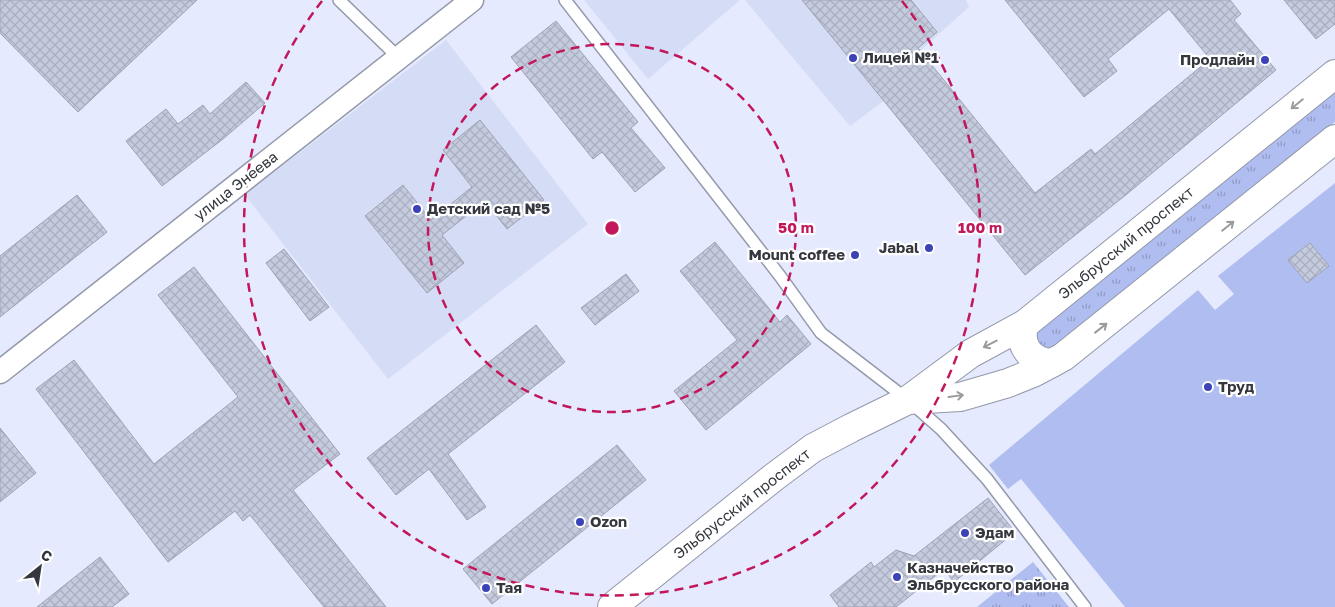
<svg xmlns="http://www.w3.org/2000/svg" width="1335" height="607" viewBox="0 0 1335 607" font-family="'Golos Text',sans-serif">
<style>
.built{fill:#d5dcf6}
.grass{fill:url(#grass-tufts)}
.pitch{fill:#b0bdf0}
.building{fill:url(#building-cross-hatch);stroke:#9da2b4}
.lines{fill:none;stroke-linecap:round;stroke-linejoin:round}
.service-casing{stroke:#9398aa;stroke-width:14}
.minor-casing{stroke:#9398aa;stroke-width:25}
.primary-casing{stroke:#9398aa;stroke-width:30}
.service{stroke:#fff;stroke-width:11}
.minor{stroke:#fff;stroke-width:22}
.primary{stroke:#fff;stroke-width:28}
.oneway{stroke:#9a9b9e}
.ring{fill:none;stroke:#c2185b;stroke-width:2.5;stroke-dasharray:9 6}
.poi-dot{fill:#3b43b7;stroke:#fff;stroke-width:2}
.labels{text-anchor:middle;stroke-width:4.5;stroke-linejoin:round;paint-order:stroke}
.poi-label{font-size:15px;font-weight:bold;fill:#34373e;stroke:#fff;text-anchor:start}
.street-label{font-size:15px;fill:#34373e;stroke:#fff}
.centre{fill:#c2185b;stroke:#fff;stroke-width:2.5}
.ring-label{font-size:15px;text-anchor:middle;font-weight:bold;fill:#c2185b;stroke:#fff;stroke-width:4.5;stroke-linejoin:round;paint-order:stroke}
</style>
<defs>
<pattern id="grass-tufts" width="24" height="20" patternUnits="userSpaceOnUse" patternTransform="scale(1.25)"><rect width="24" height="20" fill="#b0bdf0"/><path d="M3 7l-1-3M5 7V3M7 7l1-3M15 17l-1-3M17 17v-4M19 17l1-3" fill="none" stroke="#909ac4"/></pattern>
<pattern id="building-cross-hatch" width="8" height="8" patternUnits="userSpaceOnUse" patternTransform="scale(1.25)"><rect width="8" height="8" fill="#c5cbde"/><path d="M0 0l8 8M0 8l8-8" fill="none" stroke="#aaafc0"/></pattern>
</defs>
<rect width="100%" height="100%" fill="#e5eafe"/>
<g class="built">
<polygon points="584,0 740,0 648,79"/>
<polygon points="745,0 966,0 969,7 882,85 885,100 850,126"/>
<polygon points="446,40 588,224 388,379 245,195"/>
</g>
<g class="grass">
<polygon points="1335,89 1335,122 1054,349 1039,349 1036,332"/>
<polygon points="1033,562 1069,607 977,607"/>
</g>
<polygon class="pitch" points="1335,183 1335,607 1125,607 1021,479 1008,489 989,465 1198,290 1215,310 1234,294 1218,276"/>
<g class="building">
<polygon points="0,0 197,0 78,112 0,33"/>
<polygon points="802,0 911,0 937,32 918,48 1035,193 1091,149 1095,154 1210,59 1169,9 1108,59 1117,71 1084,97 1005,0 1230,0 1241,14 1234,20 1276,70 1127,194 1025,275"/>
<polygon points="1284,0 1335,0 1335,24 1316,39"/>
<polygon points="556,21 638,122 631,128 665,168 635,192 602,152 593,159 511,57"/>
<polygon points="246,82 265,103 223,139 162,186 126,141 166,109 178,124 203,105 210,114"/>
<polygon points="480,120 544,200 507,229 485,201 442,235 464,263 427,293 365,216 403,185 431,220 472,187 443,150"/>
<polygon points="77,195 107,232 0,317 0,256"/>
<polygon points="715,242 780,322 787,315 811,344 706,430 674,391 737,340 680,271"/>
<polygon points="1310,243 1329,266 1307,283 1288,260"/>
<polygon points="284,249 329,307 310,321 266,263"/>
<polygon points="194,267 340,454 293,490 386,607 324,607 250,515 243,521 235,511 168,562 36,389 74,360 154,464 238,397 158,295"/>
<polygon points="626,274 639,291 595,325 581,308"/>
<polygon points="536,325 565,362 448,454 486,507 467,520 429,469 396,495 367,458"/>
<polygon points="0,428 36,473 0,502"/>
<polygon points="617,445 646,480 492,604 463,569"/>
<polygon points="988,498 1015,532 954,582 944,569 896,607 839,607 830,595 871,562 874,567 896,550 914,556"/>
<polygon points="100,557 129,594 112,607 37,607"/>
</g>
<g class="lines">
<g class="service-casing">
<g id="service">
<polyline points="339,0 399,58"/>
<polyline points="565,0 780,276 821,333 908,400 941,429 987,479 1085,607"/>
</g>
</g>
<g class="minor-casing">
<polyline id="minor" points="0,372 472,0"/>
</g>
<g class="primary-casing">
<g id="primary">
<path d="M1025,324c-8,21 6,38 27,39"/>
<polyline points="908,400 960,397 1008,383 1035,372 1063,357 1335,139"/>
<polyline points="612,607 774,477 813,448 851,428 908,400 970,354 1025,324 1335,74"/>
</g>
</g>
<use href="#service" class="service"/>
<use href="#minor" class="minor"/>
<use href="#primary" class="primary"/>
</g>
<defs><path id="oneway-shaft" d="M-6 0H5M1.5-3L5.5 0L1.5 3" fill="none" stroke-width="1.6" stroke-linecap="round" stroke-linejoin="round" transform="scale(1.25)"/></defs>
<g class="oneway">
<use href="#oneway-shaft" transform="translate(1297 104) rotate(141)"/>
<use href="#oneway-shaft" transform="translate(1228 226) rotate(-39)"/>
<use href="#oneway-shaft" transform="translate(1101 328) rotate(-38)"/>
<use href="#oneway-shaft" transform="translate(990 344) rotate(153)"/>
<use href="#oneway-shaft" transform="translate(956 396) rotate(-8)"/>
</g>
<g class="ring">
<circle cx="612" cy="228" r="184"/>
<path d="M902 1A368 368 0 1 1 322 1"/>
</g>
<g class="poi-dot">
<circle cx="853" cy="58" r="5"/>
<circle cx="1265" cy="60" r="5"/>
<circle cx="417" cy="209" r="5"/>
<circle cx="929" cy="248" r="5"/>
<circle cx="855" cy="255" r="5"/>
<circle cx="1208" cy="387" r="5"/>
<circle cx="580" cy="522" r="5"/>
<circle cx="965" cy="533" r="5"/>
<circle cx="897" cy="577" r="5"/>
<circle cx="486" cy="588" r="5"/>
</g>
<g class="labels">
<g class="poi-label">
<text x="863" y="63">Лицей №1</text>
<text x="1255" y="65" text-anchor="end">Продлайн</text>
<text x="427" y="214">Детский сад №5</text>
<text x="919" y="253" text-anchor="end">Jabal</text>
<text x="845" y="260" text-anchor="end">Mount coffee</text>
<text x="1218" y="392">Труд</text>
<text x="590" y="527">Ozon</text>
<text x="975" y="538">Эдам</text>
<text x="907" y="573">Казначейство<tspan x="907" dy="17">Эльбрусского района</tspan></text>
<text x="496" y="593">Тая</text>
</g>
<g class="street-label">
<text transform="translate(236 186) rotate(-38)" y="5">улица Энеева</text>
<text transform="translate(1126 243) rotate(-39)" y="5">Эльбрусский проспект</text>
<text transform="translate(742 504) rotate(-38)" y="5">Эльбрусский проспект</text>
</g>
</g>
<circle cx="612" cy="228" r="8" class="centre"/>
<g class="ring-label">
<text x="796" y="233">50 m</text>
<text x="980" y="233">100 m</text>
</g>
<g transform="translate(40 567) rotate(30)" stroke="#ffffff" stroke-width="4" paint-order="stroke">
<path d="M0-4L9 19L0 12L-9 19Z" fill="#34373e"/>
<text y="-8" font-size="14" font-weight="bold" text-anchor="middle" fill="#34373e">С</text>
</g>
</svg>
